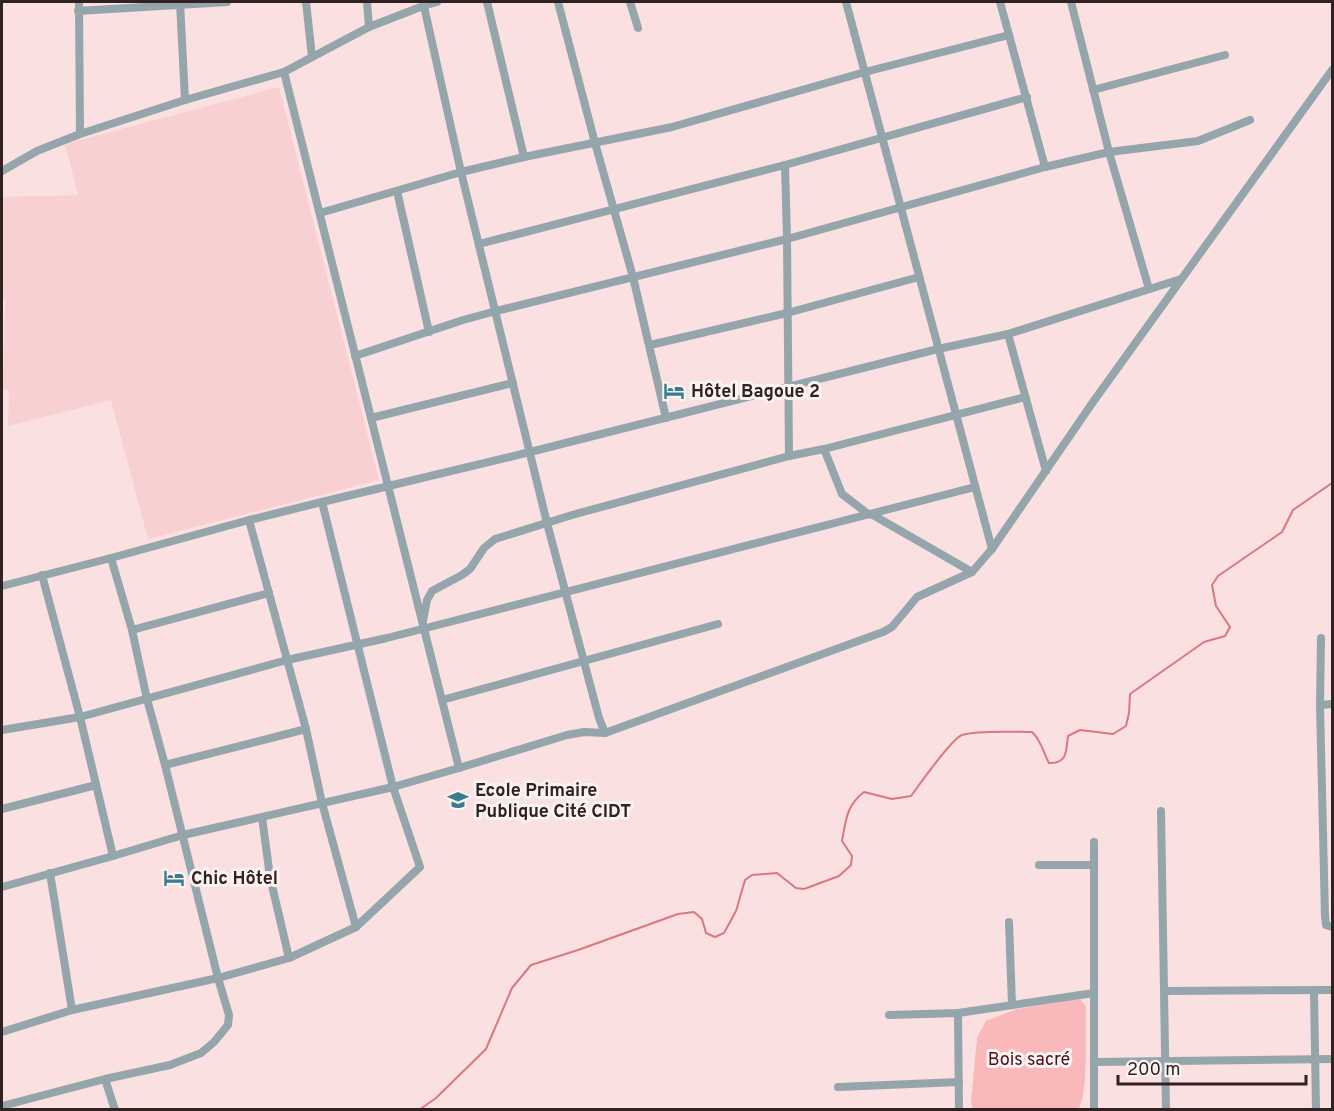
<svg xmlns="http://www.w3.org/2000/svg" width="1334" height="1111" viewBox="0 0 1334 1111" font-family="Overpass,sans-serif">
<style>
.built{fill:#f9d0d1}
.green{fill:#f9b8ba}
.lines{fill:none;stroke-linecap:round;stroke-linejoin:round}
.stream{stroke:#db777e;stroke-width:2}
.street{stroke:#94a5ab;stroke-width:8}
.labels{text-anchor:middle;stroke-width:6;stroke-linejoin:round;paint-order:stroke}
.poi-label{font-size:18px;font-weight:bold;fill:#312222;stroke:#fbf2f2;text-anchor:start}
.park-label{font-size:18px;fill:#4d0e18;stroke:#fbf2f2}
</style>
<rect width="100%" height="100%" fill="#fae0e0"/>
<polygon class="built" points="279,87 379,480 148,539 111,400 8,426 9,390 3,390 5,307 5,298 2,299 2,197 78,195 65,144"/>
<path class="green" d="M1080,999l6,8c-1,21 3,88 -8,102h-105l-2,-6 6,-65 9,-17 31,-12z"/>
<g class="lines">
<path class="stream" d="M419,1110l17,-12 50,-49 26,-61 19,-23 47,-15 100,-36 16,-2 8,7 4,14 9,4 9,-4 12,-22 9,-31 7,-5 25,-2 19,15 8,1 35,-13 12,-11 1,-9 -10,-15c4,-21 4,-35 22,-49l28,7 19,-3c9,-12 40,-57 51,-61 16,-5 52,-3 70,-3 9,8 11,20 17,31 19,1 17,-13 19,-27l12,-6 33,4 13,-8 3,-13 1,-19 74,-52 21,-6 5,-9 -14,-21 -4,-21 6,-9 64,-44 11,-22 39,-27"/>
<g class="street">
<polyline points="79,2 80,134"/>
<polyline points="180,2 185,100"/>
<polyline points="306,2 312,57"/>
<polyline points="367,2 369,27"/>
<polyline points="423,2 461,172 547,523 599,718 605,733"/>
<polyline points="487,2 524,157"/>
<polyline points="558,2 595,143 633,277 666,418"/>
<polyline points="630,2 638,28"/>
<polyline points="846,2 992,549"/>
<polyline points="1000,2 1045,167"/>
<polyline points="1071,2 1109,152 1149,289"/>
<polyline points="78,11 227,2"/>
<polyline points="284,72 459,768"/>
<polyline points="1093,90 1225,55"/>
<polyline points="785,165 787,239 789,456"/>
<polyline points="2,171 37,151 80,134 185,100 284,72 369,27 423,6 437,2"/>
<polyline points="397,191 429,332"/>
<polyline points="320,213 461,172 524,157 672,127 865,72 1009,35"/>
<polyline points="479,244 785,165 1027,97"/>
<polyline points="1008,334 1046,471"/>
<polyline points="650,345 787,313 919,277"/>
<polyline points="355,356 463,320 496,311 787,239 1045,167 1109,152 1198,141 1250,120"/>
<polyline points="371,418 513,383"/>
<polyline points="824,449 842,494 868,514 873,515 972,572"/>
<polyline points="249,520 306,729 322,803 356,927"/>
<polyline points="42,575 80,717 113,856"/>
<polyline points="2,586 111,558 249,520 322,502 530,452 938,349 1008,334 1181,279"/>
<polyline points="423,621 427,600 432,591 462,575 470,569 484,548 495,539 572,515 789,456 824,449 1025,397"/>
<polyline points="132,630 269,593"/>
<polyline points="1321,638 1320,705 1325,916 1326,925 1332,927"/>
<polyline points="442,700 718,624"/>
<polyline points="1320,705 1332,704"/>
<polyline points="2,730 80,717 287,660 387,638 975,487"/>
<polyline points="165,765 306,729"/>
<polyline points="2,809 96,785"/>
<polyline points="1161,811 1166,1110"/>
<polyline points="262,817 270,877 289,958"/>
<polyline points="1094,842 1094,1110"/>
<polyline points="1039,865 1094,865"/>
<polyline points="50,873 72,1010"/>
<polyline points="2,887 113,856 183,835 393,787 459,768 567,735 584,732 605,733 883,632 892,627 917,597 972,572 992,549 1093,402 1332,70"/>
<polyline points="1009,922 1012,1005"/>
<polyline points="1314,990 1316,1110"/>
<polyline points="1164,991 1332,990"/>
<polyline points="958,1013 959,1110"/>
<polyline points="889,1015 958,1013 1094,993"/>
<polyline points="2,1032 72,1010 218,978 289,958 356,927 420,867 393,787 322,502"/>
<polyline points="1094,1062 1332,1059"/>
<polyline points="105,1079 115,1110"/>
<polyline points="838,1087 959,1082"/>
<polyline points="2,1106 105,1079 170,1065 201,1053 214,1042 228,1025 229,1015 218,978 165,765 147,699 132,630 111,558"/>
</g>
</g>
<defs>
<g id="hotel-bare" transform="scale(1.62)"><path d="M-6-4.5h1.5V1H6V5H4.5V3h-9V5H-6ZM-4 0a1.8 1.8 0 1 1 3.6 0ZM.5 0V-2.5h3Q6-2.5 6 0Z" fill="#3a7b8e" stroke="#fbf2f2" stroke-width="2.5" paint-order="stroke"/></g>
<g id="school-bare" transform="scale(1.62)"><path d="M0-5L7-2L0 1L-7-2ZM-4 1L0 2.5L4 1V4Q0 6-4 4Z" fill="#3a7b8e" stroke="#fbf2f2" stroke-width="2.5" paint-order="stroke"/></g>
</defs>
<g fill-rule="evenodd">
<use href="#hotel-bare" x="674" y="391"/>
<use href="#school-bare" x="458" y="800"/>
<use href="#hotel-bare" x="174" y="878"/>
</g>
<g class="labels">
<g class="poi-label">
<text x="691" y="397">Hôtel Bagoue 2</text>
<text x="475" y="796">Ecole Primaire<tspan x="475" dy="21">Publique Cité CIDT</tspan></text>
<text x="191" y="884">Chic Hôtel</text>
</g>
<g class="park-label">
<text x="1029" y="1065">Bois sacré</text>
</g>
</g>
<rect width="1334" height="1111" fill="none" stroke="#312222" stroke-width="6"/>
<path d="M1118 1075v9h188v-9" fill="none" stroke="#312222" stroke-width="3"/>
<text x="1127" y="1075" font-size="18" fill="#312222" stroke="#fbf2f2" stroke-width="4.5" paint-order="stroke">200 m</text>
</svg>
